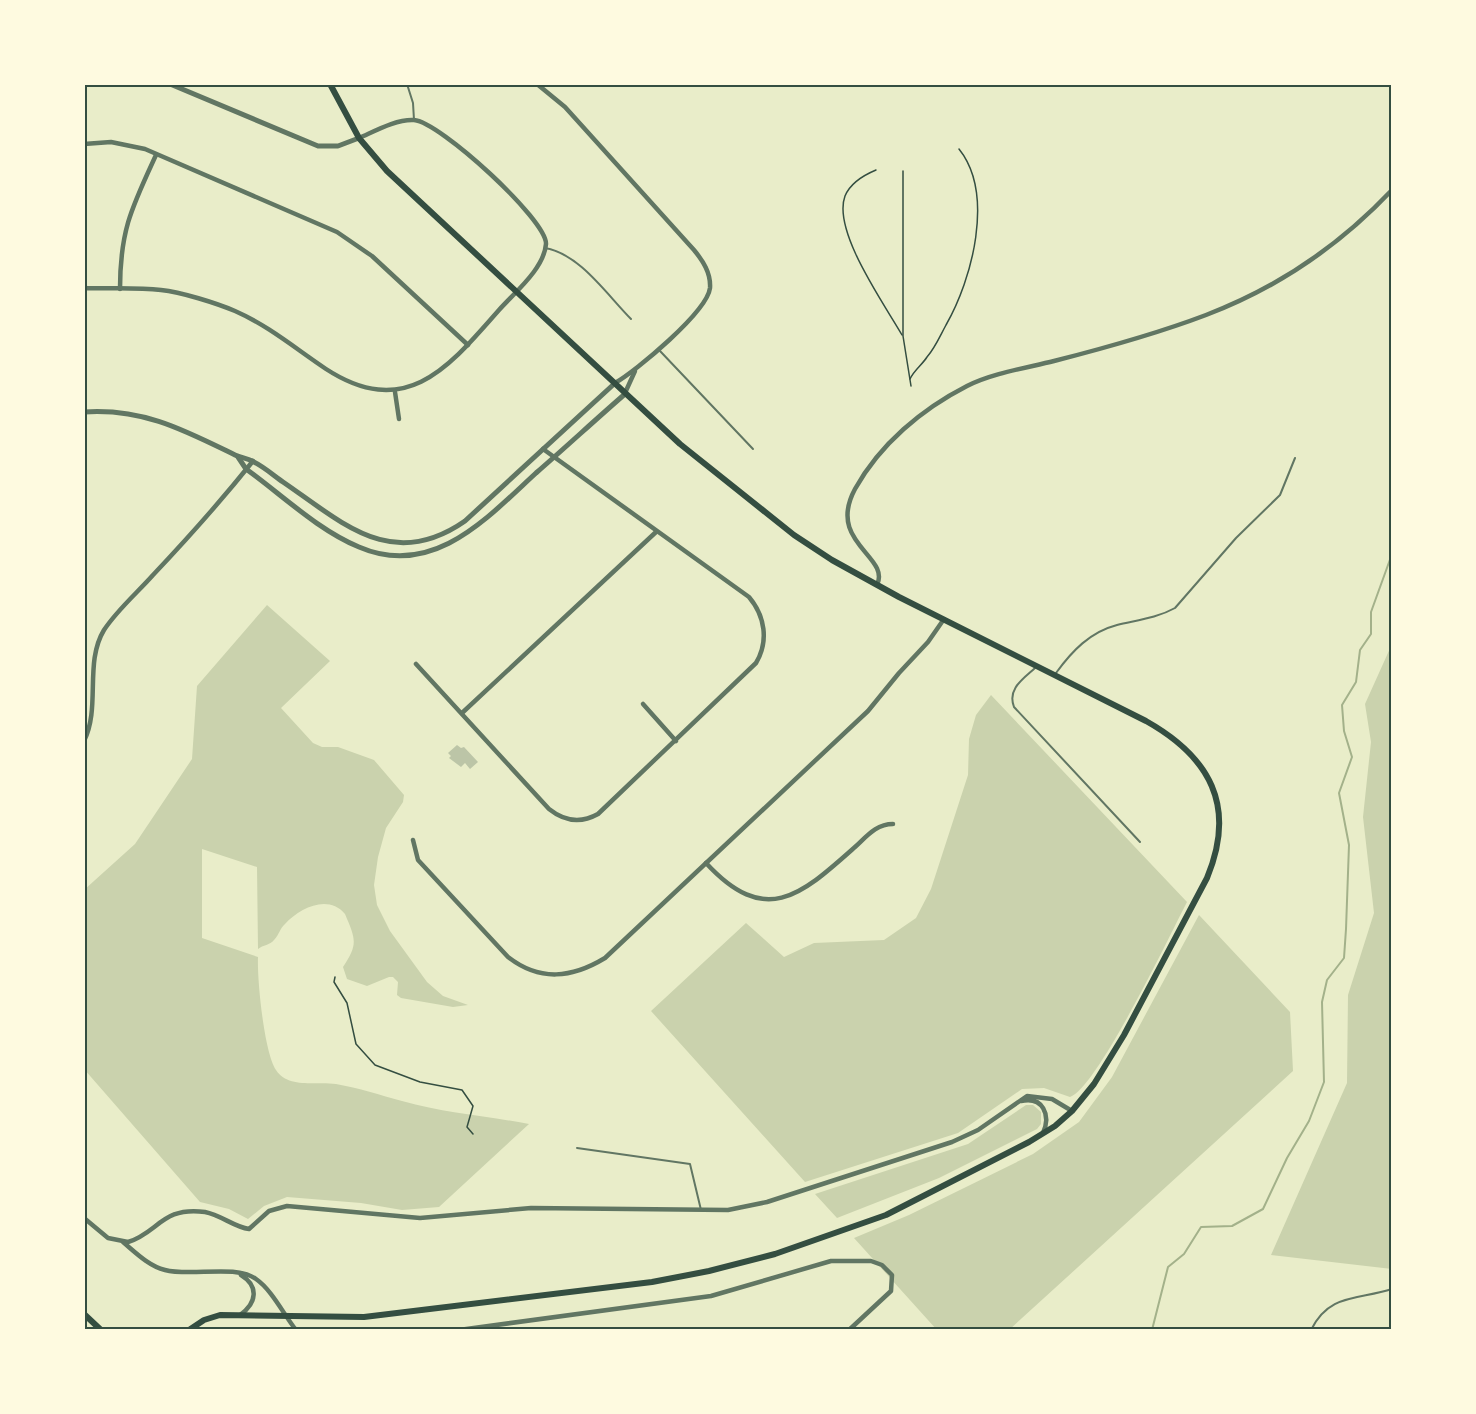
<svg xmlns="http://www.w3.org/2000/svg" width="1476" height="1414" viewBox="0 0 1476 1414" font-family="'Fira Sans Condensed',sans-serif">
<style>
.green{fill:#cad2ad}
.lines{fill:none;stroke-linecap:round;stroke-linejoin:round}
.stream{stroke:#a3b18a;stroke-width:2}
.building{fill:#bcc5a7}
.path{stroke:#344e41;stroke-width:1.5}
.service{stroke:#617663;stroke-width:2}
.minor{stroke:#617663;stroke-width:4.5}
.tertiary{stroke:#617663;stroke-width:5}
.secondary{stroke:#344e41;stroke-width:6}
.neatline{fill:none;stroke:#344e41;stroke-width:2}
</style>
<rect width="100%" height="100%" fill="#e9edc9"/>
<g class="green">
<path d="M267,605l63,56 -49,47 32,35 9,4h16l36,13 30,35 -1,7 -17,26 -8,29 -4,28 3,20 13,26 37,51 16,14 25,9 -15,2 -52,-9 -4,-3 1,-13 -5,-5h-4l-22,9 -20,-7 -4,-12c15,-23 13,-27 2,-53 -17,-20 -45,-6 -60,10 -5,4 -6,11 -11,16 -4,5 -11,5 -16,9l-1,-82 -55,-18v89l56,19c-1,22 6,95 18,113 12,19 41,11 60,14 23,4 44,11 66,17 42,12 85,15 127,23l-90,83 -37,3 -41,-7 -74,-6 -23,9 -16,13 -19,-10 -29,-7 -116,-133v-179l51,-46 57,-85 5,-73z"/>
<polygon points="1392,644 1392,1269 1271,1255 1347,1083 1348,995 1374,913 1363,817 1371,742 1365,704"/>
<path d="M991,695l196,207c-17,33 -90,186 -117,195l-26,-9 -22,1 -64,44 -153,49 -154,-171 95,-88 38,34 30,-14 70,-3 32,-22 15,-29 37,-114 1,-36 7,-24z"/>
<polygon points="1199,915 1290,1012 1293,1071 1009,1330 937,1330 854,1238 909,1215 1033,1154 1079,1122 1112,1077"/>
<polygon points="1026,1105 1033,1105 1041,1112 1041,1124 1037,1129 939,1178 837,1218 815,1194 968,1144"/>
</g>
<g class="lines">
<polyline class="stream" points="1152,1330 1168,1267 1184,1254 1201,1227 1232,1226 1263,1209 1287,1158 1309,1121 1324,1082 1322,1002 1327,980 1344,958 1346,929 1349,845 1339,793 1352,757 1344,731 1342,705 1356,682 1360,650 1371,634 1371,612 1392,554"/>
</g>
<polygon class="building" points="457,745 461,748 464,747 478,762 470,769 465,763 461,767 449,758 451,756 448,753"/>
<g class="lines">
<g class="path">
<path d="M876,170c-12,5 -26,14 -31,26 -13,35 40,109 57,139"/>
<polyline points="903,171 903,336 911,386"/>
<path d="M910,379c4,-9 12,-14 17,-22 8,-9 13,-21 19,-32 26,-45 49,-131 13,-176"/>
<polyline points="335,977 334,982 347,1003 356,1044 375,1065 420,1082 462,1090 473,1106 467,1127 473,1134"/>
</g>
<g class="service">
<polyline points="407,84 413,103 414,120"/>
<path d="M545,248c35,6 62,47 86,71"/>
<polyline points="660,351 753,449"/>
<path d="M1035,668c-12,11 -28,21 -21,39l126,135"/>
<path d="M1056,673c16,-22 34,-41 61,-48 21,-5 40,-7 58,-17l61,-70 44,-43 15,-37"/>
<polyline points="577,1148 690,1164 701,1210"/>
<path d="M1311,1330c18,-37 47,-30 81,-41"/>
</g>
<g class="minor">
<path d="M537,84l28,23 129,143c9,11 17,23 16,38 -3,24 -74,83 -95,95"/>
<polyline points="84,144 111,142 145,149 337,232 372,256 468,345"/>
<path d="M84,288c25,1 52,-1 77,2 20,2 55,13 74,21 34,15 61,38 91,58 80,52 123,-2 173,-59 15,-17 45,-41 47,-66 1,-24 -106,-122 -132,-124 -18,-1 -39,11 -55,18"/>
<path d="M120,289c0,-59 12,-82 36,-134"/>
<polyline points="395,392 399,419"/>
<polyline points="625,393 635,371"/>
<path d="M877,585c14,-29 -51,-42 -22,-96 25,-45 67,-80 112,-103 26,-13 59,-18 87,-25 51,-13 102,-27 152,-46 71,-27 134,-70 186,-125"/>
<path d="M416,664l133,145c15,12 31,15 49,5l158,-151c13,-22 9,-47 -7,-66l-206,-148"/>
<polyline points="643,704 676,741"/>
<polyline points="462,713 656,532"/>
<path d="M84,741c17,-34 0,-78 20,-111 13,-20 34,-38 49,-55 35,-37 68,-74 100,-114"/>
<path d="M413,840l5,20 90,97c32,25 64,21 97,1l263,-247 31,-38 29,-31 16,-23"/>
<path d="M706,863c60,65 95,32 149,-16 12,-11 21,-23 38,-23"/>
<path d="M1021,1101c22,-5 30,14 22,32"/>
<path d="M84,1218l24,20 20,4c30,-9 34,-36 77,-30 16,3 29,15 44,17l20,-18 18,-5 133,12 111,-10 197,2 39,-8 185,-60 26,-12 49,-34 25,3 20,12"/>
<path d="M123,1242c13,11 26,24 42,28 26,7 70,-6 91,9 16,11 28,36 40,51"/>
<path d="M240,1315c17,-12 19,-29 1,-40"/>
<polyline points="459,1330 711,1296 831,1261 871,1261 882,1265 892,1275 891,1291 849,1330"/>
</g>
<g class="tertiary">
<polyline points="170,84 318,146 338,146 359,138"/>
<path d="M84,412c59,-4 100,18 151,43 6,3 12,3 17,6 11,5 21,14 31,21 60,41 109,90 182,39l149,-137"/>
<path d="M238,457l8,12c36,26 72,61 113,78 74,32 128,-29 177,-74 30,-26 59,-53 89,-79"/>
</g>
<g class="secondary">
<polyline points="84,1314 101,1330"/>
<path d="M189,1330l15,-10 16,-5 144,2 288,-35 57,-11 66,-17 111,-39 143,-73 26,-16 17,-15 22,-27 30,-49 83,-157c30,-72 3,-121 -61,-157l-247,-124 -67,-37 -38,-25 -114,-91 -293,-273 -28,-33 -29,-54"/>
</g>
</g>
<rect width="1476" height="1414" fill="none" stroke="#fefae0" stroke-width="171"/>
<rect x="86" y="86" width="1304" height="1242" class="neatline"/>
</svg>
